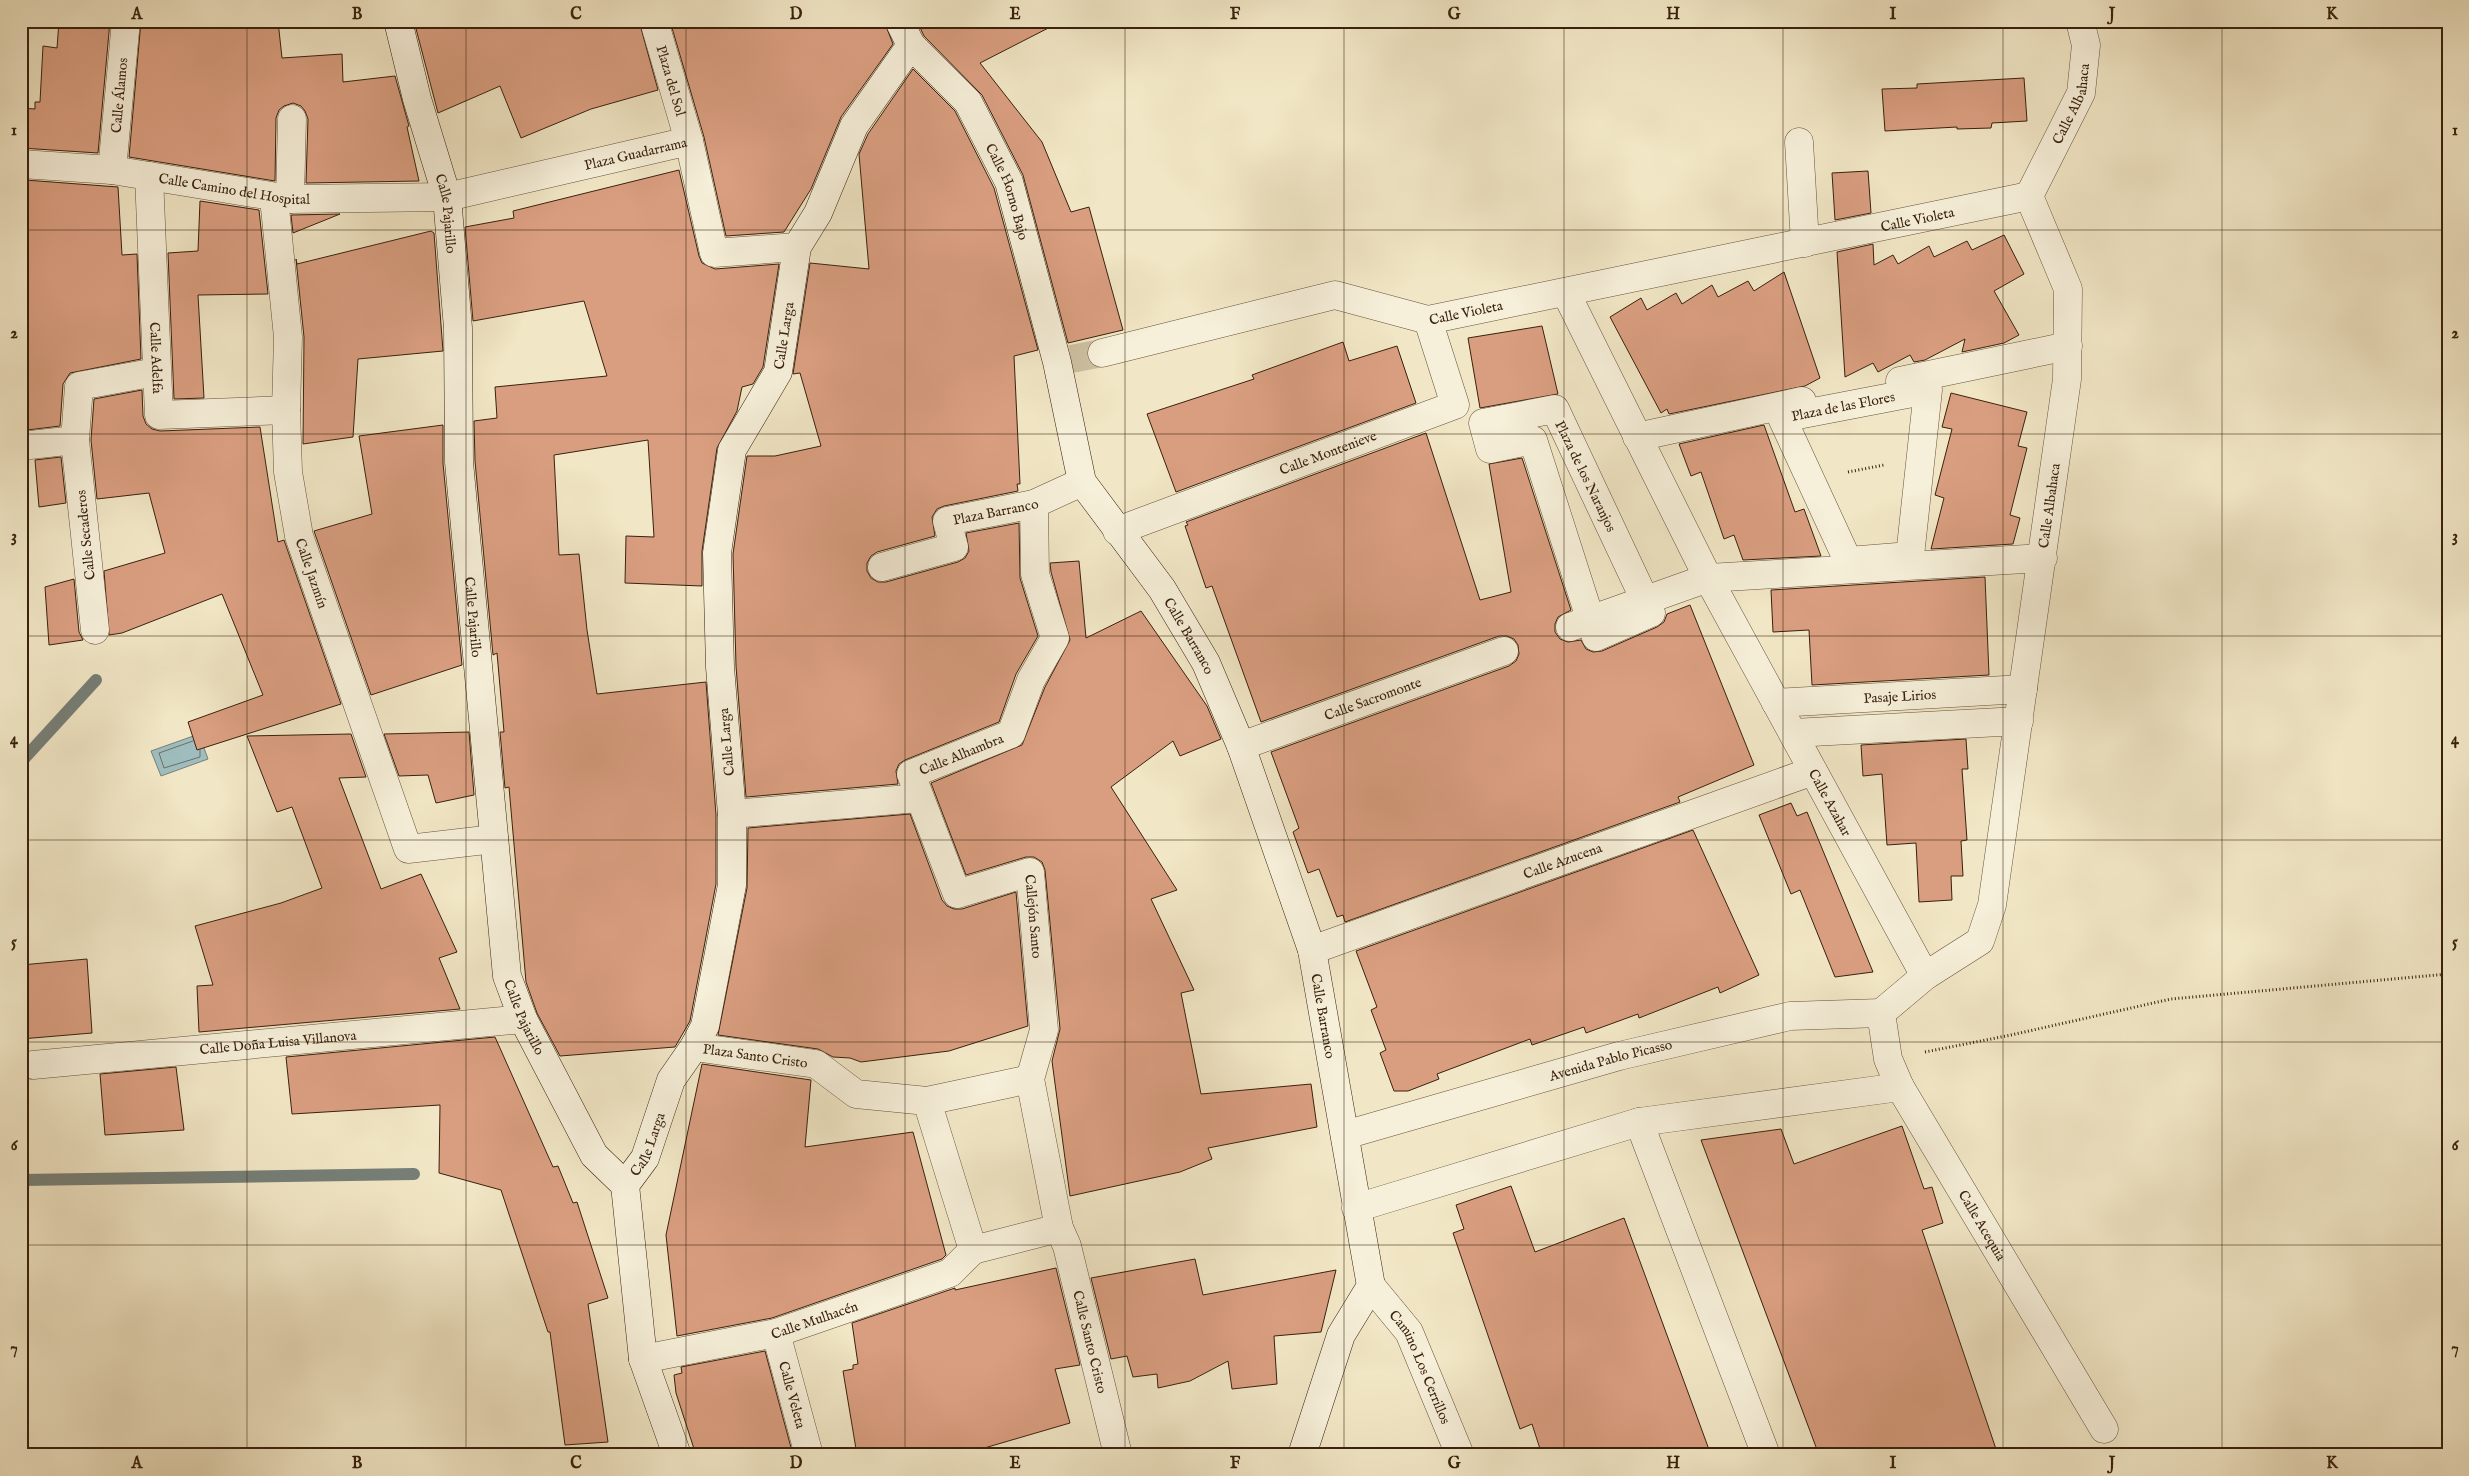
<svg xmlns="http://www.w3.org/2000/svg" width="2469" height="1476" viewBox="0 0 2469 1476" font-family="'IM FELL English',serif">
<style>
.water{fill:#9fbdbe;stroke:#767f77}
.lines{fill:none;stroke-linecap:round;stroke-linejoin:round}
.shore{stroke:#6c6f66;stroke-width:1}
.stream{stroke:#767f77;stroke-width:12}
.building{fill:#d99e80;stroke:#39210d}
.street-tunnel{stroke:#ccbfa0;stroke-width:28;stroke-dasharray:28 14;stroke-linecap:butt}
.street-casing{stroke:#67523b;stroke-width:29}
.secondary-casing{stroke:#39210d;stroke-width:29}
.path{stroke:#39210d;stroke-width:3;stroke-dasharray:1 2.5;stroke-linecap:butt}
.street{stroke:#f6efd9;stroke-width:28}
.secondary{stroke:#f6efd9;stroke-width:28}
.grid{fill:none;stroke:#39210d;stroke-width:1;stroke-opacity:0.55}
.labels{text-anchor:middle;stroke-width:4.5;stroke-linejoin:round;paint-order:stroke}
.street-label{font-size:14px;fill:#39210d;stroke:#f6efd9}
.neatline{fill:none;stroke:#39210d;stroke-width:2}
.grid-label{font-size:16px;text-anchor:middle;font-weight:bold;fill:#39210d}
</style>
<rect width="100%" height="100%" fill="#f1e6c5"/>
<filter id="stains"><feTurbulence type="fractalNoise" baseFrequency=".004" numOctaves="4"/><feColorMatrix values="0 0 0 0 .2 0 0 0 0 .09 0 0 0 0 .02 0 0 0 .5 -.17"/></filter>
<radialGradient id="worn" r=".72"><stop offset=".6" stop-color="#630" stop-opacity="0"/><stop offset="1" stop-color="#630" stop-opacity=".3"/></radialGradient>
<polygon class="water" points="199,734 208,759 161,776 151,751"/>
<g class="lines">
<polyline class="shore" points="193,741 159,753 164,768 200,757 200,750"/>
<g class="stream">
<polyline points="21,762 96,680"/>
<polyline points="21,1180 414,1174"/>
</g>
</g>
<g class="building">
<polygon points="59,21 110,21 98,153 21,148 21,108 35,109 35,102 40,102 43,46 57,48"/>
<polygon points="141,21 278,21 282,58 342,54 343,82 395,76 409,126 407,127 419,181 306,183 308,119 305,111 301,106 293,103 284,106 279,110 276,118 275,181 129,157"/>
<polygon points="414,21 639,21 658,90 591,109 521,138 500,86 438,113"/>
<polygon points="670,21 884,21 893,44 841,117 811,189 784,232 726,236 704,137"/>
<polygon points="917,21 1062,21 980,63 1042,142 1071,212 1089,207 1123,330 1068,343 1023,175 982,95 924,36"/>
<polygon points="913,69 955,111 994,188 1038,350 1014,356 1020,484 1017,484 1018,491 944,506 937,509 932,517 935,536 877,552 871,556 867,563 867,571 871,578 878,582 886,582 958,562 965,558 969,551 966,533 1019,523 1020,578 1038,636 1016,674 999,722 905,760 899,764 896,771 898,784 746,797 736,666 733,554 747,456 775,456 821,446 800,373 793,374 810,263 869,269 859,154 868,134"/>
<polygon points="2024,78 2027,121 1992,123 1991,128 1957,129 1957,127 1885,131 1882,89 1917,88 1917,84"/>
<polygon points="679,170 699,256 702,263 715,269 779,264 763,367 753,384 742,387 737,411 717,448 702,551 702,586 625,583 626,536 654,537 648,440 554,455 559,555 579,554 587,630 597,694 706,682 716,815 716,884 690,1021 675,1047 560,1056 537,1013 526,982 509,787 505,788 500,732 504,732 497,653 493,655 475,461 474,421 497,418 495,387 607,376 584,301 473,321 465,227 514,218 513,211"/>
<polygon points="1868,171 1871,213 1835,220 1832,173"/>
<polygon points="25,180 118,187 122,255 137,254 141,359 70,373 63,384 60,426 27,430 24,337"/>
<polygon points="200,201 259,210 268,294 198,295 204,398 174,399 168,253 198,251"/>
<polygon points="340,214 293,233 291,215"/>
<polygon points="431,231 434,233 443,351 358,359 353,437 303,444 304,337 296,259 297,264"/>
<polygon points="2004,235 2024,274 1994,291 2019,335 2004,343 1962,352 1965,339 1925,360 1914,362 1910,355 1878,372 1873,363 1845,377 1837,252 1873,244 1874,265 1893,255 1898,264 1929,246 1934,257 1967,241 1972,250"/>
<polygon points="1784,272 1820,378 1805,386 1669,414 1667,409 1661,413 1610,317 1641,298 1647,310 1676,293 1682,304 1712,285 1718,297 1748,281 1754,291"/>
<polygon points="1542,326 1558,394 1480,408 1468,338"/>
<polygon points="1343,342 1349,361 1397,346 1416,403 1176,492 1147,414 1254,379 1252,375"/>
<polygon points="142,390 143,416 146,424 152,429 160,431 260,427 278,542 284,540 341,704 197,750 188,722 263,695 222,594 122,633 109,635 104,571 165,553 149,493 97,499 91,440 94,399"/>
<polygon points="1951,393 2027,412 2018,446 2027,448 2010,515 2020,518 2013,544 1931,549 1944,498 1935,495 1952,429 1942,427"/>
<polygon points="443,425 443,463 462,665 371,695 314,531 372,514 359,436"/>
<polygon points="1764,425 1795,512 1804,509 1821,556 1743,560 1734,535 1724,539 1701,472 1691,476 1679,444"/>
<polygon points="1426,433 1480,600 1511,592 1489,464 1522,458 1571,610 1558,617 1555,624 1555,632 1560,639 1568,642 1581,640 1586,649 1593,652 1602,651 1657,627 1664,622 1667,614 1690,605 1754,765 1678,797 1680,802 1345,922 1343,915 1337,917 1319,869 1308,873 1293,832 1299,828 1271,752 1509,666 1516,661 1519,654 1518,645 1514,639 1507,636 1499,636 1261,722 1212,586 1206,588 1185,526 1188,525 1186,522"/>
<polygon points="61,457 66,503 39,507 35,460"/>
<polygon points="1079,561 1086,638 1141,611 1207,706 1221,739 1180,756 1173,741 1111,787 1177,890 1151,899 1194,990 1181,993 1201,1094 1311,1084 1317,1127 1208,1148 1212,1159 1180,1172 1070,1196 1052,1061 1060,1029 1045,870 1042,862 1034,857 1026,857 966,875 931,783 1022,745 1045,687 1070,640 1051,572 1050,563"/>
<polygon points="1985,577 1989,675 1812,685 1809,630 1773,632 1771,590"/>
<polygon points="74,579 79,632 83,640 49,645 45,587"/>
<polygon points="469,732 474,795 436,803 428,775 399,776 384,734"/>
<polygon points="351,734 366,777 339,778 381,889 421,874 457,952 439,958 460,1009 199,1032 197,986 213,985 195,926 281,903 322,888 292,807 277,812 247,736"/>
<polygon points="1966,739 1968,769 1962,769 1967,840 1961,841 1963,876 1951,876 1952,900 1919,902 1916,843 1887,845 1882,774 1863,776 1861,745"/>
<polygon points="1791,803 1797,816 1807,812 1873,972 1835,977 1800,890 1791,894 1759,815"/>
<polygon points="910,814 942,900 947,906 954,909 962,909 1016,892 1028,1026 949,1051 861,1062 850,1058 833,1057 818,1049 718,1035 747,888 748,828"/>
<polygon points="1693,830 1759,975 1720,993 1718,987 1639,1018 1638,1014 1586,1033 1584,1027 1532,1045 1530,1039 1437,1074 1439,1079 1408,1091 1394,1091 1380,1053 1386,1050 1371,1010 1377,1007 1356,951"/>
<polygon points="87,959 92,1033 21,1039 21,965"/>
<polygon points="495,1037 553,1167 558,1166 573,1203 577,1202 608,1298 588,1304 608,1442 565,1445 550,1332 548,1332 501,1190 439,1173 440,1105 292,1114 286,1057"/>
<polygon points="702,1064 811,1080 805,1147 913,1132 946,1255 942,1259 772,1318 677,1336 666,1235"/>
<polygon points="176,1067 184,1130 105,1135 100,1074"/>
<polygon points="1902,1126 1924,1189 1932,1187 1943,1223 1922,1230 1998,1455 1819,1455 1701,1140 1781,1129 1794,1164"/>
<polygon points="1511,1186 1535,1252 1624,1218 1711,1455 1542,1455 1532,1424 1520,1429 1453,1233 1464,1229 1456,1205"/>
<polygon points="1195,1259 1203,1295 1336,1270 1321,1332 1274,1336 1277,1384 1232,1389 1228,1361 1190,1381 1158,1388 1157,1374 1133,1377 1127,1356 1111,1359 1091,1278"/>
<polygon points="1056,1268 1080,1365 1055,1369 1070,1423 981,1449 982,1455 857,1455 843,1371 853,1369 853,1365 858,1364 852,1323 955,1288 955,1290"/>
<polygon points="765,1351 793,1455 696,1455 676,1393 674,1375 682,1373 681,1367"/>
</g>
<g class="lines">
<polyline class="street-tunnel" points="1071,359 1102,353"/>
<g class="street-casing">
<g id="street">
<path id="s1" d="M654,21l35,120 25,112 83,-6"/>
<polyline points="1799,142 1805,243"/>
<path id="s2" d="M21,164l91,6 178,29 157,-2 242,-56"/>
<path id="s3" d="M112,170l14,-149"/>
<path id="s4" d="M149,176l10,239 127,-5"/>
<path id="s5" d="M274,198l14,139 -2,73 2,62 11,64 109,313 86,-10"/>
<polyline points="290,199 292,119"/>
<path id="s6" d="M1566,293l142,285 217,398"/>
<path id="s7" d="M1102,353l233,-58 93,25 601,-124"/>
<polyline points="1900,381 2068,346"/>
<polygon points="1928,390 1910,556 1848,561 1782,418"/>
<polygon points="1555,409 1651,613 1596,637 1533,440 1490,449 1483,423"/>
<polyline points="1637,437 1802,401"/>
<polyline points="21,446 75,440"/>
<path id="s8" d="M1034,504l1,70 20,64 -24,42 -20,54 -100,40 46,120 73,-22 14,158 -14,49 29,149 8,18 51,209"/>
<path id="s9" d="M1117,531l338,-126 -27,-85"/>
<path id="s10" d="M882,567l72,-20 -7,-26 87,-17 48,-22"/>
<polyline points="1570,627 1708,578 2043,558"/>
<polyline points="95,630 75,440 79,386 156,372"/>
<path id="s11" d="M1776,703l247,-14"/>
<polyline points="1793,733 2019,721"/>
<path id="s12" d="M1241,746l263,-95"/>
<polyline points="732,814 919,798"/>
<path id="s13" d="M1312,950l501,-179"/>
<path id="s14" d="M1881,1013l44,-37 55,-35 12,-36 75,-526 1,-90 -39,-93 52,-103 5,-48 -6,-24"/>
<path id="s15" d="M1881,1013l7,46 12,28 204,342"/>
<path id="s16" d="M694,1047l122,17 40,30 71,7"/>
<path id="s17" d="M33,1065l490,-46"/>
<polyline points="1639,1122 1766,1455"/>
<path id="s18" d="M1345,1135l274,-79 171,-40 91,-3"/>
<polyline points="1356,1208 1639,1122 1900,1087"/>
<polyline points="973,1250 927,1101 1030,1079"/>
<polyline points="973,1250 1059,1228"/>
<path id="s19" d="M1371,1286l38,46 51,123"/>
<path id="s20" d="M776,1333l33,122"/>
<path id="s21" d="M643,1359l133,-26 174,-60 23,-23"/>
</g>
</g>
<g class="secondary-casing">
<g id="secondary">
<path id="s22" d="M398,21l19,78 30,98 11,131 1,134 48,514 16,43 71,136 31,30"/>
<path id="s23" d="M899,21l12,24 57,57 41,80 48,180 25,120 80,107 44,74 35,83 71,204 59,336 -30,49 -39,120"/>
<path id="s24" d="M677,1455l-34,-96 -18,-174 20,-27 26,-78 23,-33 11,-21 27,-141v-71l-12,-147 -3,-114 15,-103 46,-78 19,-125 21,-34 36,-87 57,-81"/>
</g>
</g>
<g class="path">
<polyline points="1848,472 1884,465"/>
<polyline points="1925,1052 2011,1035 2171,999 2448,974"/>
</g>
<use href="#street" class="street"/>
<use href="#secondary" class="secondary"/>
</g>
<path class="grid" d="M247,21v1434M466,21v1434M686,21v1434M905,21v1434M1125,21v1434M1344,21v1434M1564,21v1434M1783,21v1434M2003,21v1434M2222,21v1434M21,230h2427M21,434h2427M21,636h2427M21,840h2427M21,1042h2427M21,1245h2427"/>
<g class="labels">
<g class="street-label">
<text dy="5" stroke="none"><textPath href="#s1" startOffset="62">Plaza del Sol</textPath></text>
<text dy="5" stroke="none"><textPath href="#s3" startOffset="75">Calle Álamos</textPath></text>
<text dy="5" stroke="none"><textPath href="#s14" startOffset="985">Calle Albahaca</textPath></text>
<text dy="5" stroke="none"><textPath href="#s2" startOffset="622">Plaza Guadarrama</textPath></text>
<text dy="5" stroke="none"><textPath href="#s2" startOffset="215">Calle Camino del Hospital</textPath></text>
<text dy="5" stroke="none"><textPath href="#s23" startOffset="206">Calle Horno Bajo</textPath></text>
<text dy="5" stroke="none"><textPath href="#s22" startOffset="199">Calle Pajarillo</textPath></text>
<text dy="5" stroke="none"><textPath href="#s7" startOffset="836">Calle Violeta</textPath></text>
<text dy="5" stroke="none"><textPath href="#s7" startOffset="375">Calle Violeta</textPath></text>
<text dy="5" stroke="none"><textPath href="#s24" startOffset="1164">Calle Larga</textPath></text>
<text dy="5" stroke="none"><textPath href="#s4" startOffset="182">Calle Adelfa</textPath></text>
<text transform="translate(1843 406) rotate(-11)" y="5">Plaza de las Flores</text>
<text dy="5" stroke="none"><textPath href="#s9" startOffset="225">Calle Montenieve</textPath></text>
<text transform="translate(1586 476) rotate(64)" y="5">Plaza de los Naranjos</text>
<text dy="5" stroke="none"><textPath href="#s14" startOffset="564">Calle Albahaca</textPath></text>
<text dy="5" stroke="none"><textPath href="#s10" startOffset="151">Plaza Barranco</textPath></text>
<text transform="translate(85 535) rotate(-96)" y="5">Calle Secaderos</text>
<text dy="5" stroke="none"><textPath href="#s5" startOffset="379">Calle Jazmín</textPath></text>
<text dy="5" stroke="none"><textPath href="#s22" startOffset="604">Calle Pajarillo</textPath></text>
<text dy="5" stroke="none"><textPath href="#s23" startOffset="694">Calle Barranco</textPath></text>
<text dy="5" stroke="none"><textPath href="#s11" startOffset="124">Pasaje Lirios</textPath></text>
<text dy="5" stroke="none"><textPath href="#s12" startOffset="140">Calle Sacromonte</textPath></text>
<text transform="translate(726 742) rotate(-95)" y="5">Calle Larga</text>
<text transform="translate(961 754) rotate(-22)" y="5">Calle Alhambra</text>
<text dy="5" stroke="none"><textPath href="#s6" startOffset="574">Calle Azahar</textPath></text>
<text dy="5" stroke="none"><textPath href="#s13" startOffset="266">Calle Azucena</textPath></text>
<text dy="5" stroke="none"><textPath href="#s8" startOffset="600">Callejón Santo</textPath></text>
<text dy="5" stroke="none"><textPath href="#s23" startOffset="1099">Calle Barranco</textPath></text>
<text dy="5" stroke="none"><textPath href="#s22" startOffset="1009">Calle Pajarillo</textPath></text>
<text dy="5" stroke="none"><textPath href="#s17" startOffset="246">Calle Doña Luisa Villanova</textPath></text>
<text dy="5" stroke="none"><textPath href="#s16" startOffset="62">Plaza Santo Cristo</textPath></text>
<text dy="5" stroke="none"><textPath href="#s18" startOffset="276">Avenida Pablo Picasso</textPath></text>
<text dy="5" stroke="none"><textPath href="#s24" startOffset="324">Calle Larga</textPath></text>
<text dy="5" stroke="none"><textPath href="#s15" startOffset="238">Calle Acequia</textPath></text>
<text dy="5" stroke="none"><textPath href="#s21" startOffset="176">Calle Mulhacén</textPath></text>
<text dy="5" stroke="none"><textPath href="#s8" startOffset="1035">Calle Santo Cristo</textPath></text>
<text dy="5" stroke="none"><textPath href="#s19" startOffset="96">Camino Los Cerrillos</textPath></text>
<text dy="5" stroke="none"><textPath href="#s20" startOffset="64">Calle Veleta</textPath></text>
</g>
</g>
<rect width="2469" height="1476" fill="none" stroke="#f1e6c5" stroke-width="55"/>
<rect x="28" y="28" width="2414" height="1420" class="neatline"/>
<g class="grid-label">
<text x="137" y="19">A</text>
<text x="357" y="19">B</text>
<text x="576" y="19">C</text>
<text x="796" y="19">D</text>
<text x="1015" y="19">E</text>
<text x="1235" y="19">F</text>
<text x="1454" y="19">G</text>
<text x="1673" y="19">H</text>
<text x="1893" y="19">I</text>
<text x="2112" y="19">J</text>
<text x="2332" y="19">K</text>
<text x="14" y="135">1</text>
<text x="2455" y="135">1</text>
<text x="14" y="338">2</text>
<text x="2455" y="338">2</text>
<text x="14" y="541">3</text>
<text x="2455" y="541">3</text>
<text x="14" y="744">4</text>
<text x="2455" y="744">4</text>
<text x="14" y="947">5</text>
<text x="2455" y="947">5</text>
<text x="14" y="1150">6</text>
<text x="2455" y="1150">6</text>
<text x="14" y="1353">7</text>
<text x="2455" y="1353">7</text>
<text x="137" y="1468">A</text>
<text x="357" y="1468">B</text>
<text x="576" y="1468">C</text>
<text x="796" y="1468">D</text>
<text x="1015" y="1468">E</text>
<text x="1235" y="1468">F</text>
<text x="1454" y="1468">G</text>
<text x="1673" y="1468">H</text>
<text x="1893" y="1468">I</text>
<text x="2112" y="1468">J</text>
<text x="2332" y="1468">K</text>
</g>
<rect width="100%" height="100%" filter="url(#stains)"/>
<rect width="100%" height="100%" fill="url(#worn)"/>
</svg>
